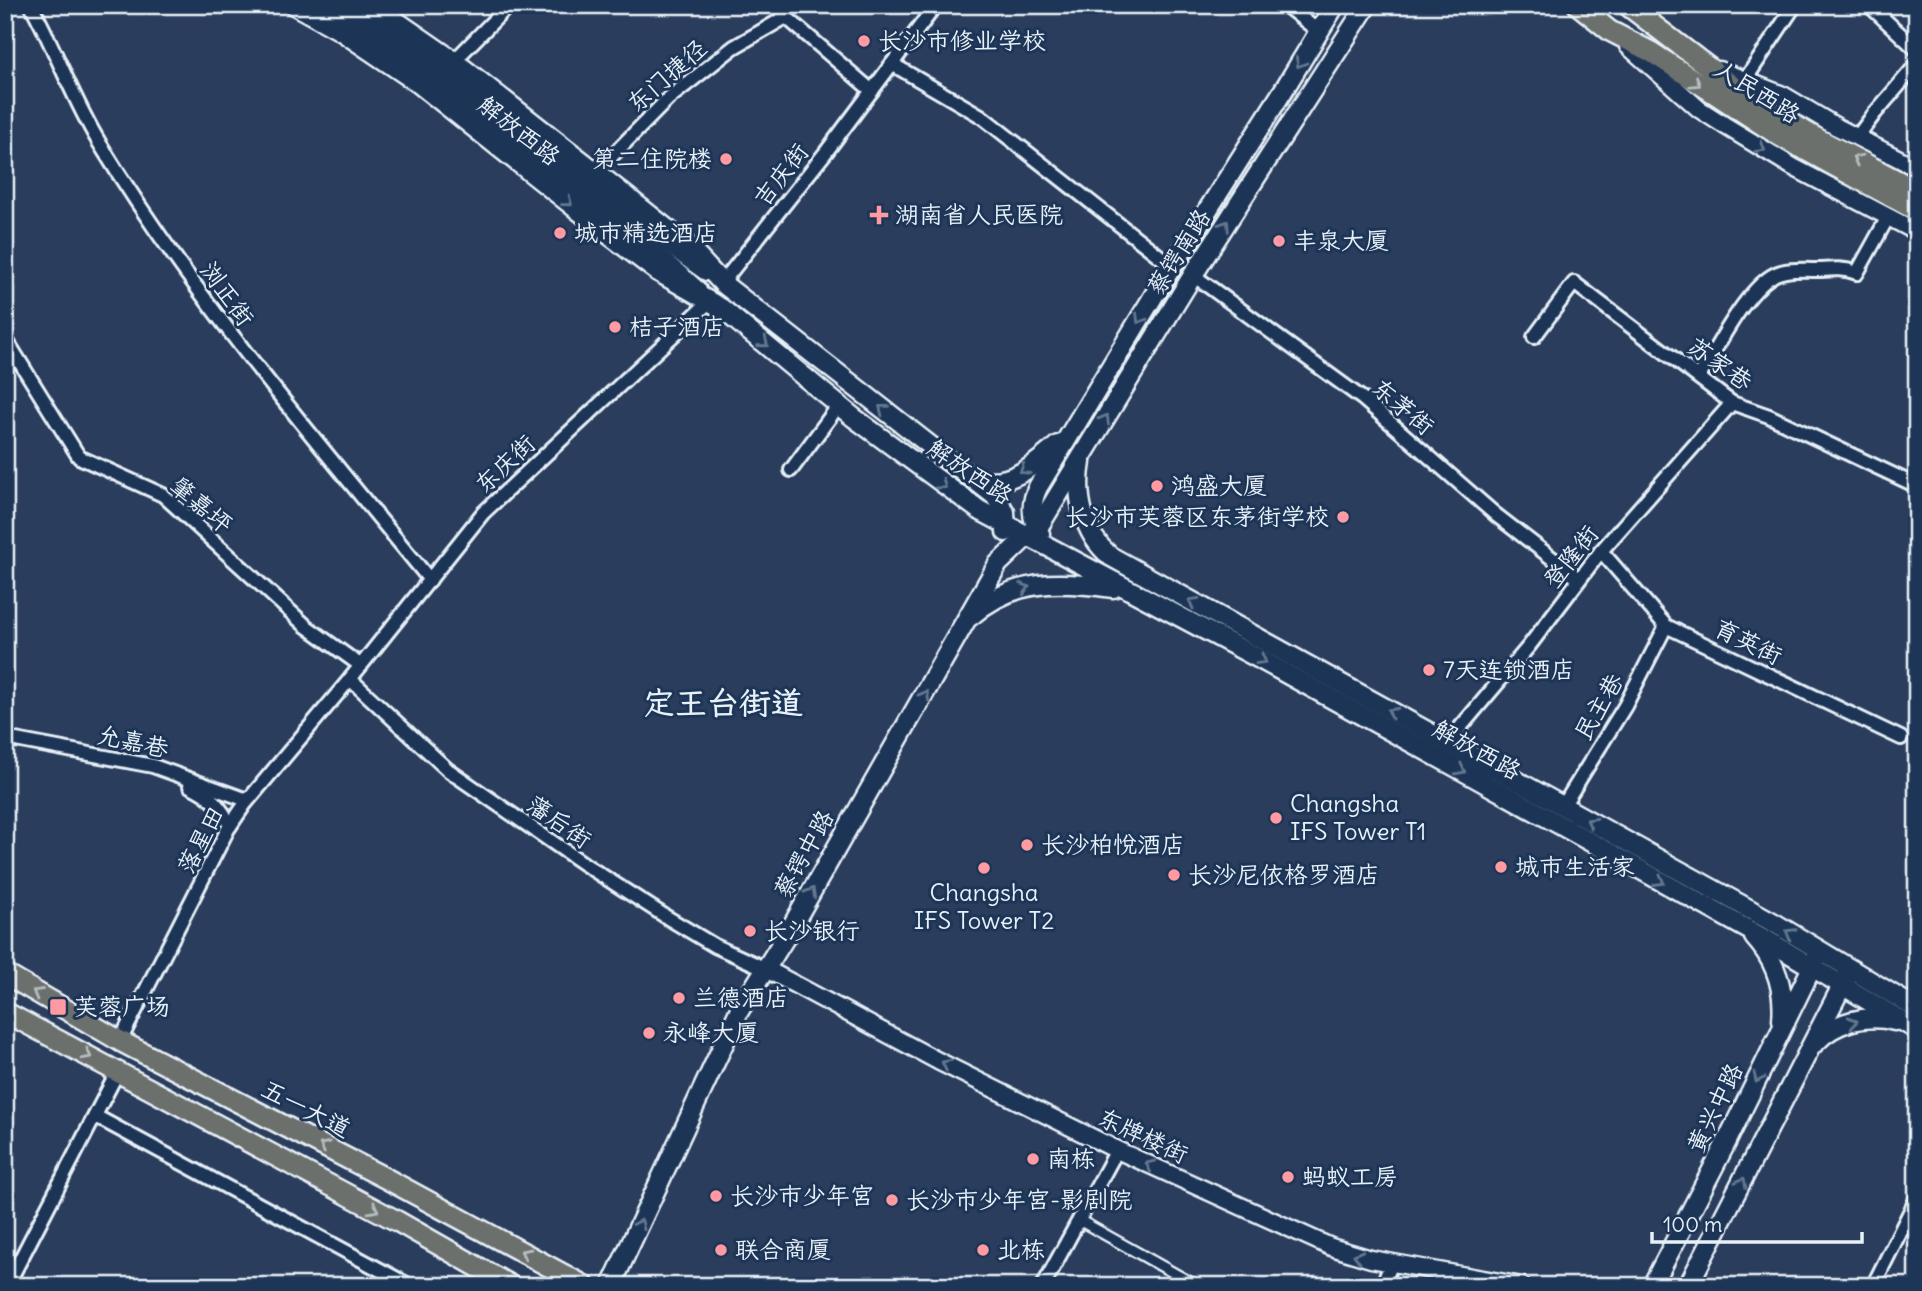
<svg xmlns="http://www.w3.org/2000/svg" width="1922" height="1291" viewBox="0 0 1922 1291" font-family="Delius,'LXGW WenKai TC',sans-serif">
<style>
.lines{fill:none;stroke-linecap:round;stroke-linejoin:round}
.pedestrian-casing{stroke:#e8f1f8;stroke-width:14}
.minor-casing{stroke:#e8f1f8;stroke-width:18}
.tertiary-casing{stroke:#e8f1f8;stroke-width:21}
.secondary-casing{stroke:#e8f1f8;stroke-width:23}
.primary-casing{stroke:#e8f1f8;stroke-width:24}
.pedestrian{stroke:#1d3557;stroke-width:9}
.minor{stroke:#1d3557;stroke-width:12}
.tertiary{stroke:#1d3557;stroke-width:16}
.secondary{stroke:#1d3557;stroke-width:18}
.primary{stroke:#6c706d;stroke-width:19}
.oneway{stroke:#64778f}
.oneway2{stroke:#b6bdc0}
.poi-dot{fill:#ff9aa2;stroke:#1d3557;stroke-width:2.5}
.labels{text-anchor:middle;stroke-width:6;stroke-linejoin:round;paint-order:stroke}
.poi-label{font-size:24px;fill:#e8f1f8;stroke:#1d3557;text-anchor:start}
.street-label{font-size:24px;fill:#e8f1f8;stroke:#1d3557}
.district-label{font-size:32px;font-weight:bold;fill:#e8f1f8;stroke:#1d3557}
</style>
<rect width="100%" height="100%" fill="#2b3d5d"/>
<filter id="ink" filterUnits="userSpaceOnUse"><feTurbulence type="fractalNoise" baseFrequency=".0143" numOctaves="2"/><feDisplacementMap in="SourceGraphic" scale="14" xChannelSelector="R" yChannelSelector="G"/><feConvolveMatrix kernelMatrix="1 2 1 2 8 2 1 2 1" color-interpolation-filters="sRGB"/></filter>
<g filter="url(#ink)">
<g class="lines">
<g class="pedestrian-casing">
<polyline id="pedestrian" points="1079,1220 1197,1286"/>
</g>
<g class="minor-casing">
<g id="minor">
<path d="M31,5c25,45 42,95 69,139 95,156 215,295 330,436"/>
<polyline points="1285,5 1318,31"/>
<polyline points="1869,5 1917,50"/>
<polyline points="454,61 509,5"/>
<polyline points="892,64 981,116 1172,266"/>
<polyline points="1745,80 1795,5"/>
<polyline points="1857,137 1875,113 1917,64"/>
<polyline points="596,172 668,99 734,47 786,17 872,91"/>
<polyline points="1193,275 1363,399 1496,515 1579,579"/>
<polyline points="722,283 826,152 936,5"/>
<polyline points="1534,337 1574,283 1732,403 1769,416 1917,486"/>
<polyline points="5,338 79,457 163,495 306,626 360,665"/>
<path d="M1699,377c17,-28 45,-84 73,-101 12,-8 33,-6 48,-6 13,-1 24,-2 37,3l31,-56"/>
<polyline points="791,470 839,405"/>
<polyline points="1601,551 1666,626 1901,738"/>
<polyline points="350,679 448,770 584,864 668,918 715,946 766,969"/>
<polyline points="5,738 153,766 247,800"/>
<polyline points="1448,742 1529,646 1601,551 1732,403"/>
<path d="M190,786c19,8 32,21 40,40"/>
<polyline points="1563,806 1625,706 1666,626"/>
<polyline points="120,1041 228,829 245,804 350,679 483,513 710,301"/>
<polyline points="95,1116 410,1286"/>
<polyline points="5,1283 14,1272 118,1071"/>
<polyline points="1043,1286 1117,1150"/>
<polyline points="1382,1286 1392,1263"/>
<polyline points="1873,1286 1917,1198"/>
</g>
</g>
<g class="tertiary-casing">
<g id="tertiary">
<path d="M320,5c78,45 147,99 217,154 54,42 109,85 161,131"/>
<path d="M346,5c54,31 104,69 153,108 68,53 136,109 207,159"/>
<polyline points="1628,46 1699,109 1724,125 1793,167 1917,232"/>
<polyline points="1719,70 1783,95 1837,127 1917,168"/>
<polyline points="766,969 938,1061 1117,1150 1331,1247 1371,1259 1522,1286"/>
</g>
</g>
<g class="secondary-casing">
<g id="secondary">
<polyline points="294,5 341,31 418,83 608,234 658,272 721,308 853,417 979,510 1256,657 1472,776 1767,940 1917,1030"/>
<polyline points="373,5 454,61 596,172 685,243 722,283 995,496 1005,512 1006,532"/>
<path d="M1081,462c-6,34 2,71 29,94l666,368 141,85"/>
<path d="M976,478c33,11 58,-13 82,-33"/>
<path d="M1040,534c-9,-16 -10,-30 -2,-47l121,-200 124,-196 52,-86"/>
<path d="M971,616c43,-38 89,-35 142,-28"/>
<path d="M1754,937c22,24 31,51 28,83"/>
<path d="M1815,1043c20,-22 52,-29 80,-22"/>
<polyline points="611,1286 739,1011 788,933 998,564 1041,523 1193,275 1367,5"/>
<polyline points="1652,1286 1726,1143 1817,957"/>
<polyline points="1688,1286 1848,974"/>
</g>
</g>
<g class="primary-casing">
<g id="primary">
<polyline points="1578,5 1610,31 1651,52 1781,137 1917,211"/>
<polyline points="1627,5 1746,96 1811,135 1917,191"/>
<polyline points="5,974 120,1041 387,1179 585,1286"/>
<polyline points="5,1012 397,1221 511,1286"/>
</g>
</g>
<use href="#pedestrian" class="pedestrian"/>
<use href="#minor" class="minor"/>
<use href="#tertiary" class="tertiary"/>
<use href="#secondary" class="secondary"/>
<use href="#primary" class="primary"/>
</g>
<defs><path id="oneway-chevron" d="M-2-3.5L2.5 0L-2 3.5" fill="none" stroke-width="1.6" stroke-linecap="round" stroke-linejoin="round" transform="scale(1.75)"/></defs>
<g class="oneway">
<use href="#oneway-chevron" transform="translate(1300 63) rotate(120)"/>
<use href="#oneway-chevron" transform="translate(1761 148) rotate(31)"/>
<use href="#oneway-chevron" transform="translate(568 202) rotate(39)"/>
<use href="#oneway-chevron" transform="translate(1225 225) rotate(-57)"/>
<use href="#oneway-chevron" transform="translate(1140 319) rotate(121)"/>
<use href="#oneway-chevron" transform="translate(764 343) rotate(39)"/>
<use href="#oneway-chevron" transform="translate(883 409) rotate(-142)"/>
<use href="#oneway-chevron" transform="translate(1105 419) rotate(-59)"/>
<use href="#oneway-chevron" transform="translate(1024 470) rotate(148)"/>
<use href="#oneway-chevron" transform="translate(942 485) rotate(37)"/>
<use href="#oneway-chevron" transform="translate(1025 588) rotate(-16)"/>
<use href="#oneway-chevron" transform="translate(1193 602) rotate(-151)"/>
<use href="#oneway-chevron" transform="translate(1262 660) rotate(29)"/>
<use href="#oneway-chevron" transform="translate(925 695) rotate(-61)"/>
<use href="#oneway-chevron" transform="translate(1392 712) rotate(-151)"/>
<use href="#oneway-chevron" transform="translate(1461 770) rotate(28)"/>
<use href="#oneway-chevron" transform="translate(1591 822) rotate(-151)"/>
<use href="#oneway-chevron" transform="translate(1660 881) rotate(29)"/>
<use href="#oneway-chevron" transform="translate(811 892) rotate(-61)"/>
<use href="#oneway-chevron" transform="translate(1790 933) rotate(-149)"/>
<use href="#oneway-chevron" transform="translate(1853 1022) rotate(-14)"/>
<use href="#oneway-chevron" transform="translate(946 1064) rotate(-153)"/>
<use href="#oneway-chevron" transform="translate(1758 1078) rotate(116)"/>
<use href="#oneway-chevron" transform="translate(1150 1165) rotate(-155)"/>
<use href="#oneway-chevron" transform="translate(1742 1182) rotate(-63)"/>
<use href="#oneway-chevron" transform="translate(640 1224) rotate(-65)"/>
<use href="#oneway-chevron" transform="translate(1358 1256) rotate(-166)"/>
</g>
<g class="oneway2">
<use href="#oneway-chevron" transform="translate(1696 83) rotate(34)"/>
<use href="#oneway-chevron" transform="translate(1857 159) rotate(-152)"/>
<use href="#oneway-chevron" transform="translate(37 993) rotate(-150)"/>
<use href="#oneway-chevron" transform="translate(87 1055) rotate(28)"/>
<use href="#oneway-chevron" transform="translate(324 1146) rotate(-153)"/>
<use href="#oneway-chevron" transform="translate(374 1209) rotate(28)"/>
<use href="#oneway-chevron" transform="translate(525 1253) rotate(-152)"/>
</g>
</g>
<g class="poi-dot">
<circle cx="864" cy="41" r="7"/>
<circle cx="726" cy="159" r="7"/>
<path d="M875.5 204.5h7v7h7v7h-7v7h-7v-7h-7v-7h7z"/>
<circle cx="560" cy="233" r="7"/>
<circle cx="1279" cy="241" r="7"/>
<circle cx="615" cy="327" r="7"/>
<circle cx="1157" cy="486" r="7"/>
<circle cx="1343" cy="517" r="7"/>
<circle cx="1429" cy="670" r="7"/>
<circle cx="1276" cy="818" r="7"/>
<circle cx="1027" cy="845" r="7"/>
<circle cx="1501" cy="867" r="7"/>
<circle cx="984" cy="868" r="7"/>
<circle cx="1174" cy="875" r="7"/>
<circle cx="750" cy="931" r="7"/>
<circle cx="679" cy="998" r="7"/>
<rect x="49" y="998" width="18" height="18" rx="3.5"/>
<circle cx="649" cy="1033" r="7"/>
<circle cx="1033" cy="1159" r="7"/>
<circle cx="1288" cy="1177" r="7"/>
<circle cx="716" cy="1196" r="7"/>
<circle cx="892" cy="1200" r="7"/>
<circle cx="721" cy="1250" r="7"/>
<circle cx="983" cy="1250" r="7"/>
</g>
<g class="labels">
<g class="poi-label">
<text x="878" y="49">长沙市修业学校</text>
<text x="712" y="167" text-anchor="end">第二住院楼</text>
<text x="895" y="223">湖南省人民医院</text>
<text x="574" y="241">城市精选酒店</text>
<text x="1293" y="249">丰泉大厦</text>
<text x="629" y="335">桔子酒店</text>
<text x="1171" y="494">鸿盛大厦</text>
<text x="1329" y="525" text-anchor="end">长沙市芙蓉区东茅街学校</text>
<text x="1443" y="678">7天连锁酒店</text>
<text x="1290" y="812">Changsha<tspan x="1290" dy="28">IFS Tower T1</tspan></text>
<text x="1041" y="853">长沙柏悦酒店</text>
<text x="1515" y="875">城市生活家</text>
<text x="1188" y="883">长沙尼依格罗酒店</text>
<text x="984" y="901" text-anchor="middle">Changsha<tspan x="984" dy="28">IFS Tower T2</tspan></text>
<text x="764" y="939">长沙银行</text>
<text x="693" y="1006">兰德酒店</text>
<text x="74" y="1015">芙蓉广场</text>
<text x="663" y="1041">永峰大厦</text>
<text x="1047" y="1167">南栋</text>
<text x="1302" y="1185">蚂蚁工房</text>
<text x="730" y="1204">长沙市少年宫</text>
<text x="906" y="1208">长沙市少年宫-影剧院</text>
<text x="735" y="1258">联合商厦</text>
<text x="997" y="1258">北栋</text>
</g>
<g class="street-label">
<text transform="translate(667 76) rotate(-41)" y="8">东门捷径</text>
<text transform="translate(1757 92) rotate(32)" y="8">人民西路</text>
<text transform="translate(519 131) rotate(38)" y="8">解放西路</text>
<text transform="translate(781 175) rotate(-52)" y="8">吉庆街</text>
<text transform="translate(1179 252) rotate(-58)" y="8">蔡锷南路</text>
<text transform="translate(227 294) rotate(54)" y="8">浏正街</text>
<text transform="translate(1720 364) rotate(35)" y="8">苏家巷</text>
<text transform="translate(1403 407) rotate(40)" y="8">东茅街</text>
<text transform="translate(505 464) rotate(-43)" y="8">东庆街</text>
<text transform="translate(970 472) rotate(34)" y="8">解放西路</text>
<text transform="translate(201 505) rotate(40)" y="8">肇嘉坪</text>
<text transform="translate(1571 557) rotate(-52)" y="8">登隆街</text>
<text transform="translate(1748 642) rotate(26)" y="8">育英街</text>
<text transform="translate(1599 707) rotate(-60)" y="8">民主巷</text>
<text transform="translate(133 742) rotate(12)" y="8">允嘉巷</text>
<text transform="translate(1477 750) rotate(29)" y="8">解放西路</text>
<text transform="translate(559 822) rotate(35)" y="8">藩后街</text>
<text transform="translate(201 840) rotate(-62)" y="8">落星田</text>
<text transform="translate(804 854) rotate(-61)" y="8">蔡锷中路</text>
<text transform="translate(1715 1108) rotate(-64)" y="8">黄兴中路</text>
<text transform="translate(306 1109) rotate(27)" y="8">五一大道</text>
<text transform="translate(1143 1136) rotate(25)" y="8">东牌楼街</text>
</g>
<g class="district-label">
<text x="723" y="714">定王台街道</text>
</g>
</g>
<rect width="1922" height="1291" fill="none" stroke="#1d3557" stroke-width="28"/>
<rect x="14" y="14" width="1894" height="1263" fill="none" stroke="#e8f1f8" stroke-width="2.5" filter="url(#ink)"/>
<path d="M1652 1232v10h210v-10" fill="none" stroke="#e8f1f8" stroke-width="3.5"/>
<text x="1663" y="1232" font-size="21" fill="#e8f1f8" stroke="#1d3557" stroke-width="5" paint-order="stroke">100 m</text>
</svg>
